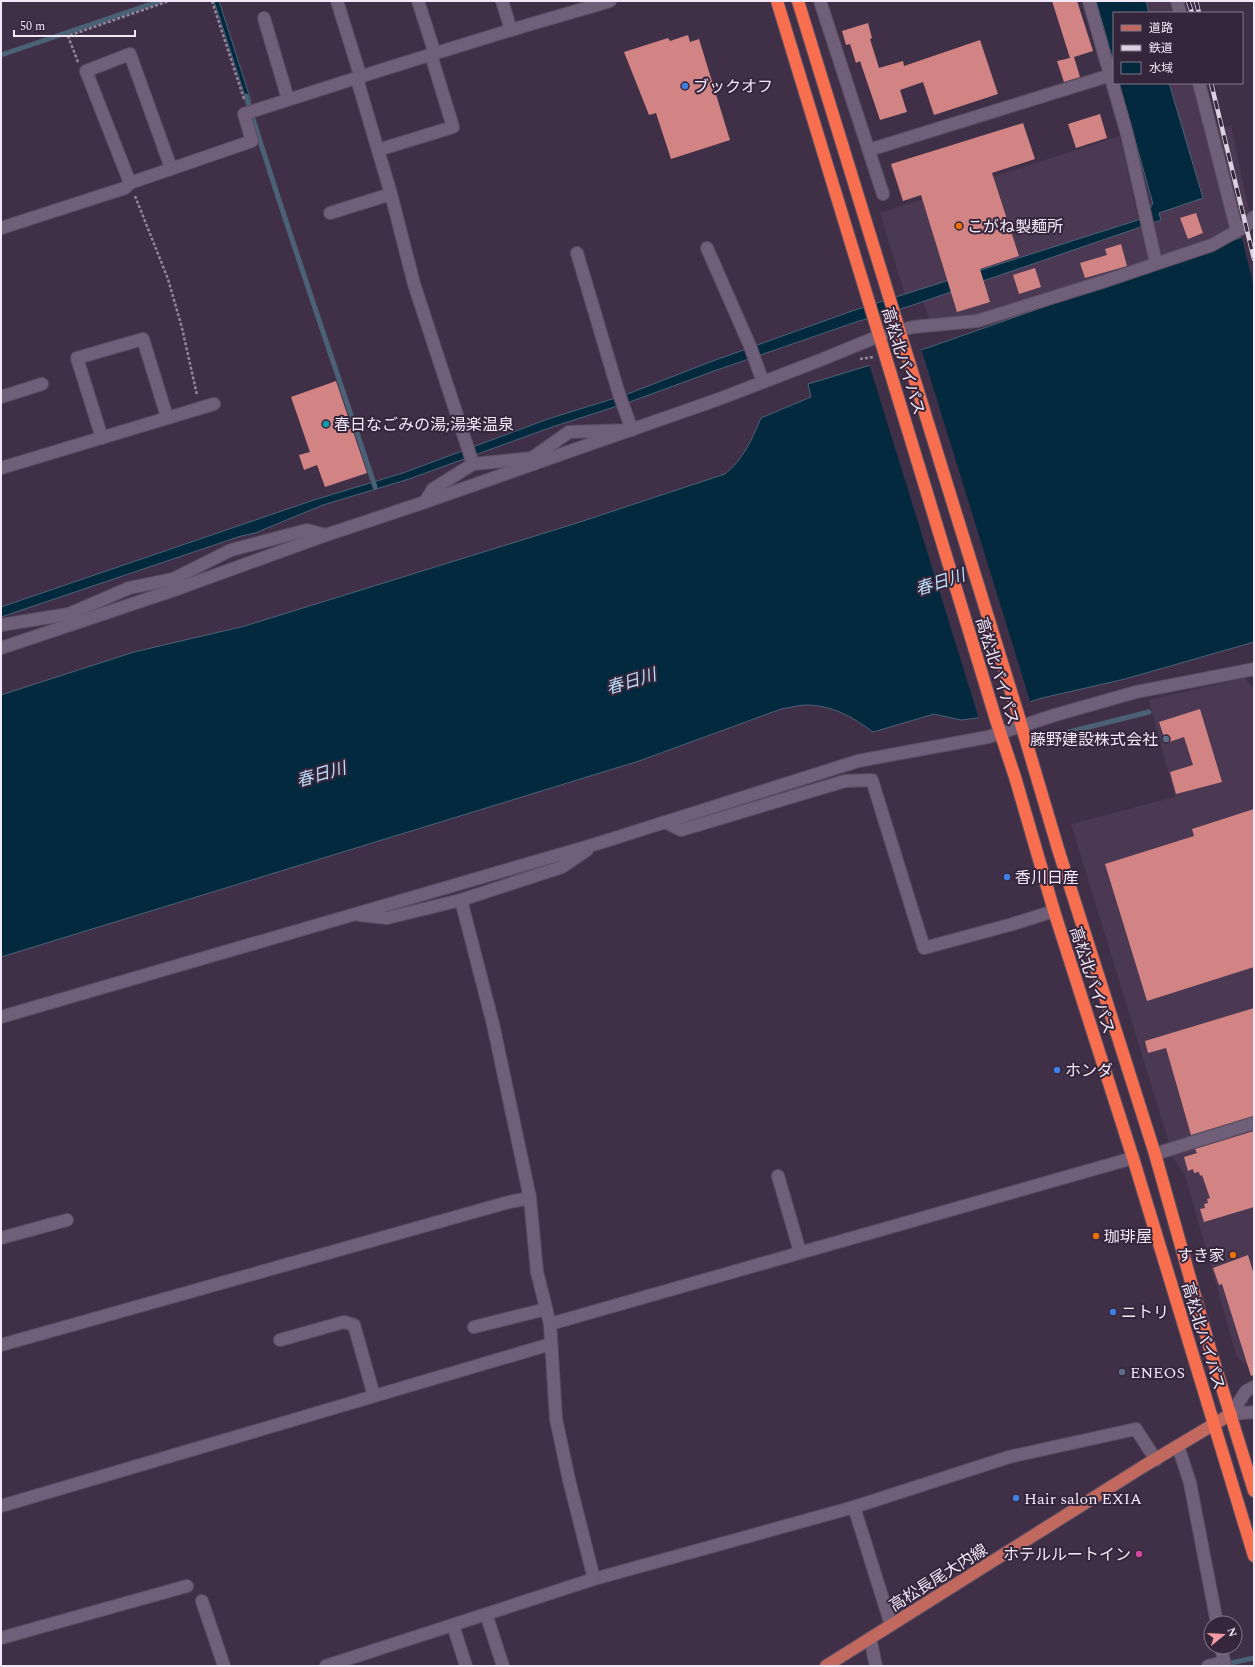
<svg xmlns="http://www.w3.org/2000/svg" width="1255" height="1667" viewBox="0 0 1255 1667" font-family="Spectral,'Noto Sans JP',serif">
<style>
.built{fill:#4b3954}
.water{fill:#03293f;stroke:#4b6276}
.pier{fill:#3f3047}
.lines{fill:none;stroke-linecap:round;stroke-linejoin:round}
.stream{stroke:#4b6276;stroke-width:5}
.building{fill:#d28484}
.minor-casing{stroke:#5b4e62;stroke-width:14}
.major-casing{stroke:#5b4e62;stroke-width:14}
.highway-casing{stroke:#5b4e62;stroke-width:14}
.path{stroke:#928699;stroke-width:2.5;stroke-dasharray:3 2;stroke-linecap:butt}
.minor{stroke:#6f5f78;stroke-width:12}
.major{stroke:#c1695f;stroke-width:12}
.highway{stroke:#f76f4f;stroke-width:12}
.rail-casing{stroke:#dcd1e1;stroke-width:4.5}
.rail{stroke:#35263c;stroke-width:3;stroke-dasharray:9;stroke-linecap:butt}
.highway-bridge-casing{stroke:#5b4e62;stroke-width:14;stroke-linecap:butt}
.highway-bridge{stroke:#f76f4f;stroke-width:12}
.shop-dot{fill:#3f7fe0;stroke:#35263c;stroke-width:1.5}
.food-dot{fill:#e8710a;stroke:#35263c;stroke-width:1.5}
.culture-dot{fill:#0f9aa8;stroke:#35263c;stroke-width:1.5}
.service-dot{fill:#5c6f8a;stroke:#35263c;stroke-width:1.5}
.hotel-dot{fill:#d1479c;stroke:#35263c;stroke-width:1.5}
.labels{text-anchor:middle;stroke-width:4;stroke-linejoin:round;paint-order:stroke}
.poi-label{font-size:16px;fill:#f2e8f7;stroke:#35263c;text-anchor:start}
.street-label{font-size:16px;fill:#f2e8f7;stroke:#35263c}
.water-label{font-size:17px;font-style:italic;fill:#bddff9;stroke:#35263c}
</style>
<rect width="100%" height="100%" fill="#3f3047"/>
<g class="built">
<polygon points="1146,1 1175,1 1179,13 1149,13"/>
<polygon points="1169,83 1197,83 1234,228 1215,240 1160,258 1152,223 1158,213 1202,198"/>
<polygon points="1231,126 1253,229 1240,233 1216,130"/>
<polygon points="1120,136 1138,220 905,295 880,213"/>
<polygon points="1141,227 1149,262 979,315 930,321 923,301"/>
<polygon points="1245,678 1254,690 1254,1120 1170,1146 1071,824 1175,797 1149,700"/>
<polygon points="1254,1128 1254,1366 1245,1364 1237,1357 1185,1175 1174,1159 1172,1152"/>
</g>
<g class="water">
<polygon points="214,1 219,1 251,101 247,102"/>
<polygon points="1096,1 1146,1 1149,13 1114,13 1114,64"/>
<polygon points="1119,83 1169,83 1203,198 1159,213 1161,220 910,306 856,322 714,371 627,403 552,427 409,479 323,505 255,533 241,536 1,617 1,607 314,500 403,473 548,419 625,395 710,362 852,311 1138,220 1151,208 1151,205 1153,204"/>
<path d="M1254,233v409l-129,37 -83,19 -65,20 -16,2 -27,-6 -61,18c-20,-15 -41,-27 -67,-27 -8,0 -17,3 -25,4l-142,52 -638,196v-262l133,-43 111,-26 332,-103 148,-49c19,-15 27,-35 36,-56l50,-21 -3,-13 122,-37z"/>
</g>
<g class="pier">
<polygon points="1253,231 1254,235 1254,287 1241,235"/>
<polygon points="921,348 1031,704 979,719 869,364"/>
</g>
<g class="lines">
<g class="stream">
<polyline points="1,55 160,1"/>
<path d="M246,96c40,131 86,260 129,391"/>
<polyline points="1045,738 1149,712"/>
<polyline points="1231,1663 1254,1658"/>
</g>
</g>
<g class="building">
<polygon points="1052,1 1077,1 1093,51 1074,57 1080,77 1064,82 1057,61 1070,58"/>
<polygon points="868,23 872,38 870,39 879,68 903,61 904,66 980,40 998,94 934,115 923,82 900,90 907,112 880,120 860,61 856,63 850,44 846,45 842,31"/>
<polygon points="688,35 690,42 699,39 730,140 671,159 656,113 649,115 624,52 668,38 670,41"/>
<polygon points="1100,114 1107,138 1076,148 1068,124"/>
<polygon points="1023,123 1035,159 992,173 1019,256 980,269 990,302 957,312 921,195 903,201 891,164"/>
<polygon points="1196,213 1203,233 1188,239 1180,218"/>
<polygon points="1121,244 1127,266 1085,278 1080,263 1107,255 1105,249"/>
<polygon points="1035,268 1041,287 1019,294 1013,275"/>
<polygon points="336,381 367,473 325,487 317,465 304,470 299,455 310,452 291,397"/>
<polygon points="1200,709 1222,782 1176,794 1170,772 1193,765 1184,737 1166,743 1159,722"/>
<polygon points="1254,809 1254,967 1147,1001 1105,864 1194,836 1192,829"/>
<polygon points="1254,1008 1254,1116 1191,1135 1166,1048 1148,1053 1145,1041"/>
<polygon points="1254,1131 1254,1207 1204,1222 1200,1209 1205,1208 1204,1204 1208,1203 1207,1199 1210,1198 1202,1175 1200,1176 1199,1172 1194,1173 1193,1169 1188,1171 1184,1157 1197,1153 1195,1149"/>
<polygon points="1248,1255 1254,1275 1254,1375 1251,1376 1222,1284 1219,1285 1213,1268"/>
</g>
<g class="lines">
<g class="minor-casing">
<g id="minor">
<polyline points="337,1 361,78"/>
<polyline points="418,1 435,54"/>
<polyline points="502,1 511,30"/>
<polyline points="820,1 883,194"/>
<polyline points="1089,1 1127,134 1156,263"/>
<polyline points="1177,1 1180,13"/>
<polyline points="264,18 288,99"/>
<polyline points="357,79 391,194 414,284 473,464"/>
<polyline points="1199,83 1237,231"/>
<polyline points="378,150 453,127 431,55"/>
<polyline points="869,150 1111,75"/>
<polyline points="130,183 86,71 130,54 171,168"/>
<polyline points="330,213 391,194"/>
<path d="M1,228l124,-40 5,-5 122,-42 -8,-27c89,-29 178,-57 267,-84 33,-10 66,-19 99,-29"/>
<polyline points="707,248 750,346 763,382"/>
<polyline points="1,397 42,384"/>
<polyline points="102,438 77,358 143,339 167,417"/>
<polyline points="532,458 569,432 632,430 619,394 577,253"/>
<polyline points="1,468 214,404"/>
<polyline points="425,502 433,489 473,464 532,458 534,464"/>
<polyline points="176,586 173,579 231,550 307,530 326,535"/>
<polyline points="1,625 69,614 129,588 173,579"/>
<polyline points="1,648 177,589 326,535 425,502 719,399 823,359 879,336 913,327 977,321 1102,282 1212,245 1246,226 1254,217"/>
<polyline points="665,822 681,830 845,781 872,780 924,948 1013,924 1054,911"/>
<polyline points="461,900 562,867 587,850"/>
<polyline points="1,1017 596,844 858,761 988,737 1055,715 1136,692 1254,669"/>
<polyline points="1155,1154 1254,1123"/>
<polyline points="778,1176 800,1252"/>
<polyline points="1,1238 67,1220"/>
<polyline points="550,1324 1133,1158"/>
<polyline points="474,1327 546,1309"/>
<polyline points="280,1340 344,1322 354,1325 374,1396"/>
<polyline points="1,1345 509,1202 530,1198"/>
<polyline points="1231,1414 1246,1391 1254,1387"/>
<polyline points="1231,1414 1254,1412"/>
<polyline points="1178,1446 1190,1483 1217,1623"/>
<polyline points="1,1506 551,1344"/>
<polyline points="854,1507 1009,1457 1136,1429 1156,1460"/>
<polyline points="594,1579 854,1507 891,1625"/>
<polyline points="202,1601 224,1666"/>
<polyline points="486,1614 503,1666"/>
<polyline points="453,1625 466,1666"/>
<polyline points="1,1638 187,1586"/>
<polyline points="870,1638 876,1666"/>
<polyline points="1221,1647 1225,1666"/>
<polyline points="326,1666 594,1579 569,1480 556,1419 550,1324 537,1272 530,1198 493,1024 461,900 387,918 359,915"/>
<polyline points="1208,1666 1224,1662"/>
</g>
</g>
<g class="major-casing">
<polyline id="major" points="826,1666 1144,1466 1231,1414"/>
</g>
<g class="highway-casing">
<g id="highway">
<polyline points="777,1 882,345"/>
<polyline points="798,1 902,339"/>
<polyline points="1018,714 1059,852 1155,1154 1210,1349 1254,1491"/>
<polyline points="996,720 1015,777 1054,911 1133,1158 1254,1556"/>
</g>
</g>
<g class="path">
<polyline points="212,1 244,99"/>
<polyline points="78,62 68,36 169,1"/>
<polyline points="135,196 168,279 182,328 197,395"/>
<polyline points="860,359 873,357"/>
</g>
<use href="#minor" class="minor"/>
<use href="#major" class="major"/>
<use href="#highway" class="highway"/>
<g class="rail-casing">
<g id="rail">
<polyline points="1188,1 1192,13"/>
<polyline points="1196,1 1199,13"/>
<polyline points="1211,83 1254,259"/>
</g>
</g>
<use href="#rail" class="rail"/>
<g class="highway-bridge-casing">
<g id="highway-bridge">
<polyline points="902,339 1018,714"/>
<polyline points="882,345 996,720"/>
</g>
</g>
<use href="#highway-bridge" class="highway-bridge"/>
</g>
<g class="shop-dot">
<circle cx="685" cy="86" r="4"/>
<circle cx="1007" cy="877" r="4"/>
<circle cx="1057" cy="1070" r="4"/>
<circle cx="1113" cy="1312" r="4"/>
<circle cx="1016" cy="1498" r="4"/>
</g>
<g class="food-dot">
<circle cx="959" cy="226" r="4"/>
<circle cx="1096" cy="1236" r="4"/>
<circle cx="1233" cy="1255" r="4"/>
</g>
<circle class="culture-dot" cx="326" cy="424" r="4"/>
<g class="service-dot">
<circle cx="1166" cy="739" r="4"/>
<circle cx="1122" cy="1372" r="4"/>
</g>
<circle class="hotel-dot" cx="1139" cy="1554" r="4"/>
<g class="labels">
<g class="poi-label">
<text x="693" y="92">ブックオフ</text>
<text x="967" y="232">こがね製麺所</text>
<text x="334" y="430">春日なごみの湯;湯楽温泉</text>
<text x="1158" y="745" text-anchor="end">藤野建設株式会社</text>
<text x="1015" y="883">香川日産</text>
<text x="1065" y="1076">ホンダ</text>
<text x="1104" y="1242">珈琲屋</text>
<text x="1225" y="1261" text-anchor="end">すき家</text>
<text x="1121" y="1318">ニトリ</text>
<text x="1130" y="1378">ENEOS</text>
<text x="1024" y="1504">Hair salon EXIA</text>
<text x="1131" y="1560" text-anchor="end">ホテルルートイン</text>
</g>
<g class="street-label">
<text transform="translate(904 361) rotate(73)" y="6">高松北バイパス</text>
<text transform="translate(998 671) rotate(73)" y="6">高松北バイパス</text>
<text transform="translate(1093 980) rotate(72)" y="6">高松北バイパス</text>
<text transform="translate(1204 1336) rotate(73)" y="6">高松北バイパス</text>
<text transform="translate(938 1577) rotate(-32)" y="6">高松長尾大内線</text>
</g>
<g class="water-label">
<text transform="translate(940 582) rotate(-18)" y="6">春日川</text>
<text transform="translate(631 681) rotate(-17)" y="6">春日川</text>
<text transform="translate(321 774) rotate(-16)" y="6">春日川</text>
</g>
</g>
<rect width="1255" height="1667" fill="none" stroke="#f2e8f7" stroke-width="4"/>
<rect x="1113" y="12" width="130" height="72" fill="#35263c" stroke="#817487"/>
<rect x="1121" y="25" width="20" height="6" fill="#c1695f" stroke="#817487"/>
<text x="1149" y="32" font-size="12" fill="#f2e8f7">道路</text>
<rect x="1121" y="45" width="20" height="6" fill="#dcd1e1" stroke="#817487"/>
<text x="1149" y="52" font-size="12" fill="#f2e8f7">鉄道</text>
<rect x="1121" y="62" width="20" height="12" fill="#03293f" stroke="#817487"/>
<text x="1149" y="72" font-size="12" fill="#f2e8f7">水域</text>
<g transform="translate(1223 1635) rotate(72)"><circle r="19" fill="#35263c" stroke="#817487"/>
<path d="M0-3L7 15L0 10L-7 15Z" fill="#f49aa4"/>
<text y="-6" font-size="11" font-weight="bold" text-anchor="middle" fill="#f2e8f7">N</text>
</g>
<path d="M14 30v6h121v-6" fill="none" stroke="#f2e8f7" stroke-width="2"/>
<text x="20" y="30" font-size="12" fill="#f2e8f7" stroke="#35263c" stroke-width="3" paint-order="stroke">50 m</text>
</svg>
